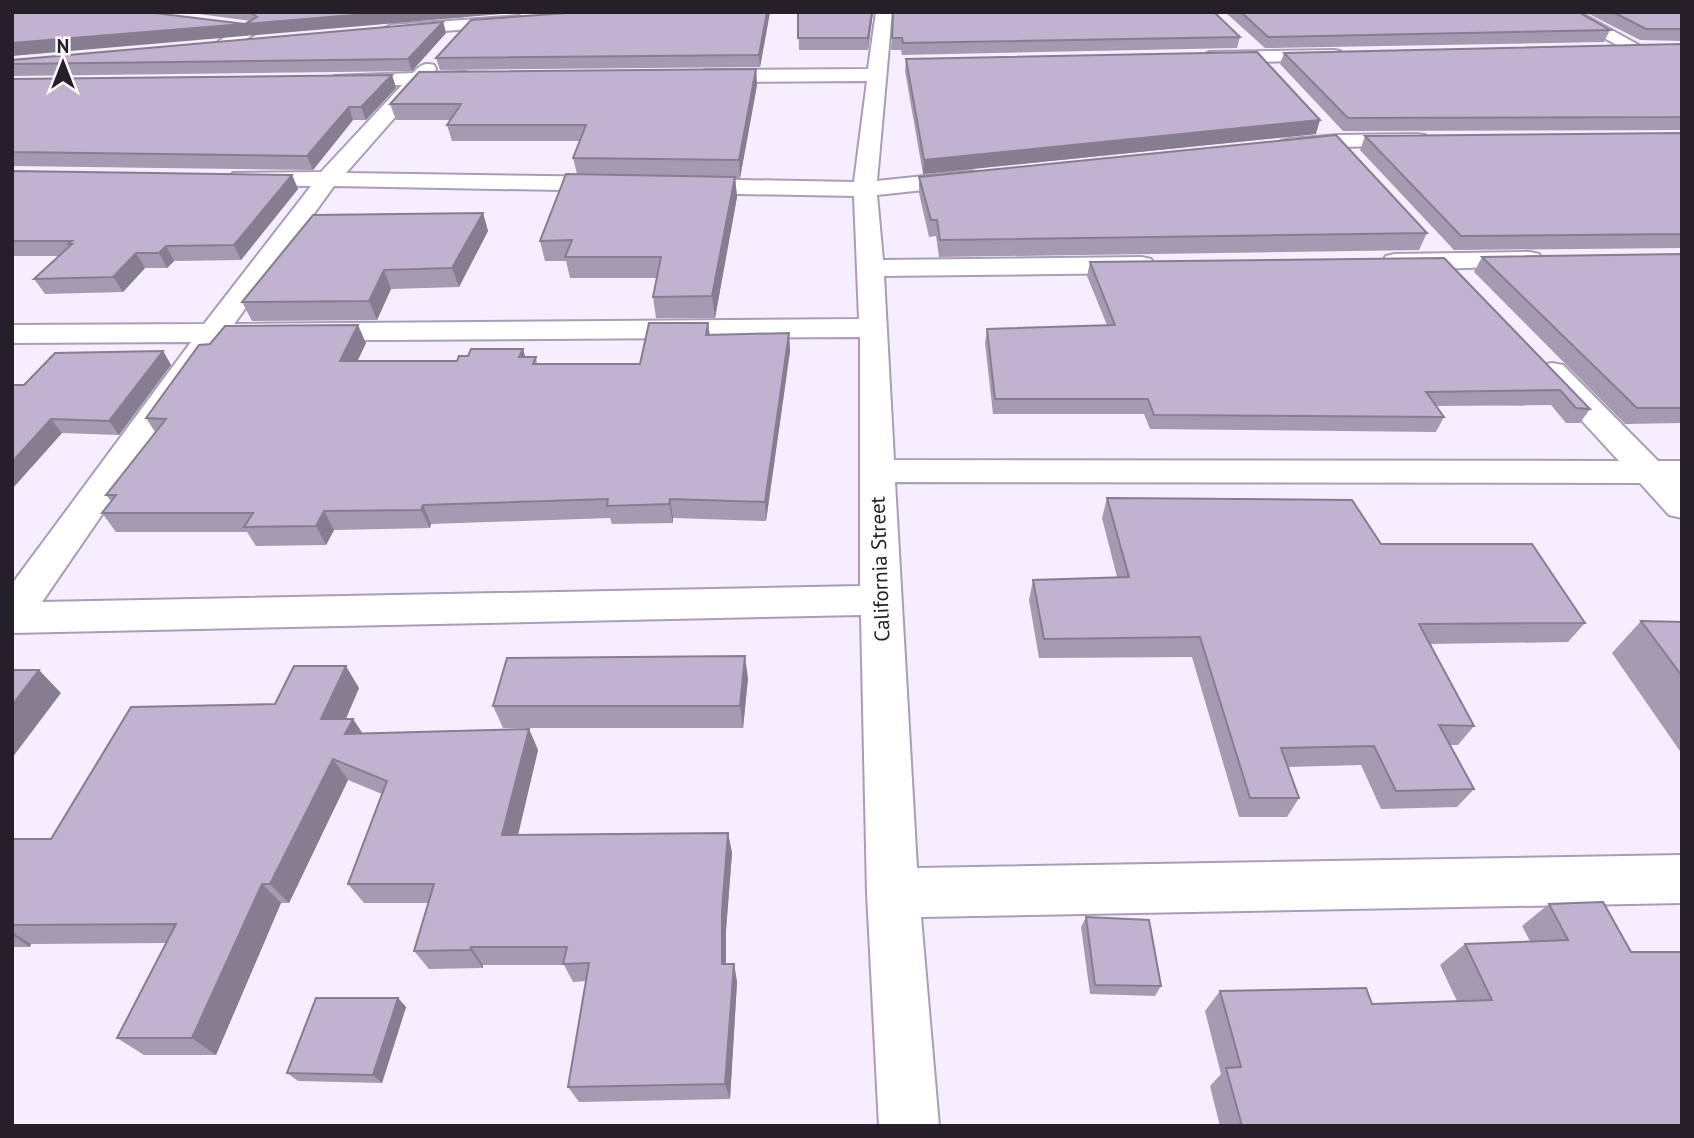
<svg xmlns="http://www.w3.org/2000/svg" width="1694" height="1138" viewBox="0 0 1694 1138" font-family="'PT Sans',sans-serif">
<style>
.lines{fill:none;stroke-linecap:round;stroke-linejoin:round}
.minor-casing{stroke:#ab9cb8;stroke-width:4}
.major-casing{stroke:#ab9cb8;stroke-width:4}
.minor{fill:#fff;fill-rule:evenodd}
.major{fill:#fff;fill-rule:evenodd}
.wall{fill:#a699b2}
.shaded-wall{fill:#877d91}
.building{fill:#c1b2cf;stroke:#877d91;stroke-width:2}
.labels{text-anchor:middle;stroke-width:5;stroke-linejoin:round;paint-order:stroke}
.street-label{font-size:21px;fill:#241f29;stroke:#fefefe}
</style>
<rect width="100%" height="100%" fill="#f6edff"/>
<g class="lines">
<g class="minor-casing">
<g id="minor">
<polygon points="267,12 287,12 231,49 219,49 216,45 219,41"/>
<path d="M876,12h16l-15,169 94,-10 8,2 4,5 -4,5 -8,2 -94,10 6,65 259,-3 9,2 4,6 -4,6 -9,2 -258,3 10,184 725,1 -82,-89 4,-7 11,-2 11,2 95,96h24v57l-13,-3 -29,-32 -745,-1 22,386 765,-13v48l-761,14 18,209h-60l-12,-233 -6,-278 -849,18v-49l179,-242 -179,1v-18l192,-1 107,-138 -70,-1 -8,-2 -4,-5 4,-5 88,-1 81,-87 -61,1 -7,-2 -3,-4 3,-4 79,-3c7,-7 10,-11 21,-8l2,4 -2,4 32,-1 10,6 -10,6h-42l-78,89 269,4 8,2 4,5 -4,5 -8,2 -281,-5 -100,138 625,-5 -5,-123 -169,-3 -8,-2 -4,-5 4,-5 8,-2 169,3 13,-101 -162,1 -10,-6 10,-6 163,-1zM860,337v249l-818,16 179,-261z"/>
<polygon points="1558,12 1579,12 1646,49 1637,54 1631,53"/>
<polygon points="1334,50 1340,51 1343,55 1340,59 1209,64 1200,58 1209,52"/>
<polygon points="1417,134 1425,135 1428,140 1425,145 1338,147 1289,153 1281,151 1278,146 1281,141 1289,139 1338,135"/>
<polygon points="1530,252 1539,254 1543,260 1539,266 1395,270 1386,268 1382,262 1386,256 1395,254"/>
</g>
</g>
<g class="major-casing">
<polygon id="major" points="519,16 527,21 525,25 391,35 382,30 391,25"/>
</g>
<use href="#minor" class="minor"/>
<use href="#major" class="major"/>
</g>
<g class="wall">
<polygon points="184,12 526,12 468,16 460,18 245,24 251,21"/>
<polygon points="580,12 770,12 760,67 440,70 436,58"/>
<polygon points="798,12 873,12 868,50 799,50"/>
<polygon points="893,12 1240,37 1237,48 902,55 901,50 891,50"/>
<polygon points="1225,12 1578,12 1610,30 1604,42 1265,48"/>
<polygon points="1585,12 1682,12 1682,41 1640,40"/>
<polygon points="443,22 446,33 412,71 12,76 12,60"/>
<polygon points="1682,44 1682,130 1343,131 1280,64 1284,53"/>
<polygon points="906,59 1316,134 923,174 905,71"/>
<polygon points="756,69 757,85 740,178 735,178 737,197 715,318 656,318 653,297 657,278 570,278 566,261 545,261 540,241 577,174 573,158 580,141 452,141 447,125 450,120 396,120 390,104"/>
<polygon points="392,75 396,88 366,120 353,120 313,170 12,166 12,79"/>
<polygon points="1682,133 1682,248 1454,250 1360,150 1365,136"/>
<polygon points="12,171 292,175 298,189 241,260 174,261 167,268 145,268 123,292 45,294 34,279 59,256 12,256"/>
<polygon points="919,177 1427,233 1419,250 939,257 936,236 929,237 919,193"/>
<polygon points="483,213 488,231 459,287 391,289 377,320 252,321 242,302"/>
<polygon points="1682,254 1682,423 1625,424 1474,272 1482,257"/>
<polygon points="1444,258 1590,409 1580,423 1566,423 1551,405 1436,406 1444,417 1436,432 1150,429 1144,414 993,414 985,343 987,329 1107,325 1087,276 1090,262"/>
<polygon points="708,323 710,335 789,333 790,351 766,521 673,518 673,523 612,524 610,518 431,524 430,528 334,530 326,545 256,546 247,532 116,532 102,513 111,501 106,495 155,432 146,418 366,343 357,361 457,361 468,356 523,349 525,357 536,357 537,364 640,364"/>
<polygon points="163,351 171,365 119,435 62,433 12,489 12,385 24,385"/>
<polygon points="1107,498 1381,544 1585,623 1568,642 1429,644 1474,726 1458,745 1450,745 1474,789 1457,807 1381,809 1361,765 1288,767 1299,798 1287,817 1239,817 1192,657 1039,658 1029,600 1033,580 1117,577 1102,518"/>
<polygon points="1641,621 1682,622 1682,754 1612,653"/>
<polygon points="748,678 743,728 503,728 493,706"/>
<polygon points="359,688 346,719 353,719 362,733 529,729 538,750 518,835 728,833 732,853 726,930 726,964 734,964 737,982 730,1099 579,1102 568,1087 586,981 573,982 564,965 483,965 483,968 429,969 414,951 428,903 364,903 348,884 382,794 348,780 289,903 281,903 216,1055 144,1055 117,1038 166,943 31,944 30,947 12,947 12,839 51,839 275,704"/>
<polygon points="1549,904 1682,1126 1220,1126 1210,1086 1221,1074 1205,1011 1220,991 1372,1004 1457,1001 1440,965 1465,944 1530,941 1522,926"/>
<polygon points="1086,917 1161,986 1155,996 1090,994 1081,927"/>
<polygon points="398,998 406,1007 382,1083 298,1081 287,1073"/>
</g>
<g class="shaded-wall">
<polygon points="390,12 526,12 12,56 12,43"/>
<polygon points="767,12 770,12 760,67 759,55"/>
<polygon points="872,12 873,12 868,50 868,38"/>
<polygon points="443,22 446,33 412,71 408,59"/>
<polygon points="756,69 757,85 740,178 739,160"/>
<polygon points="392,75 396,88 366,120 361,107"/>
<polygon points="349,107 353,120 313,170 307,156"/>
<polygon points="1320,120 1316,134 923,174 924,160"/>
<polygon points="292,175 298,189 241,260 234,245"/>
<polygon points="735,177 737,197 715,318 712,296"/>
<polygon points="483,213 488,231 459,287 452,268"/>
<polygon points="166,246 174,261 167,268 159,253"/>
<polygon points="136,253 145,268 123,292 113,277"/>
<polygon points="384,270 391,289 377,320 369,301"/>
<polygon points="708,323 710,341 706,335"/>
<polygon points="358,325 366,343 349,379 340,361"/>
<polygon points="789,333 790,351 766,521 765,502"/>
<polygon points="523,349 528,367 519,357"/>
<polygon points="163,351 171,365 119,435 109,421"/>
<polygon points="51,419 62,433 12,489 12,462"/>
<polygon points="670,499 673,518 673,523 669,504"/>
<polygon points="423,505 431,524 430,528 421,510"/>
<polygon points="324,511 334,530 326,545 316,526"/>
<polygon points="745,656 748,678 743,728 740,706"/>
<polygon points="346,666 359,688 336,741 321,719"/>
<polygon points="39,670 61,693 12,758 12,705"/>
<polygon points="353,719 367,740 345,734"/>
<polygon points="529,729 538,750 513,856 502,835"/>
<polygon points="333,759 348,780 289,903 270,884"/>
<polygon points="728,833 732,853 726,930 726,982 722,964 722,911"/>
<polygon points="262,884 281,903 216,1055 192,1038"/>
<polygon points="12,932 31,944 30,947 12,935"/>
<polygon points="471,947 483,965 483,968 470,950"/>
<polygon points="734,964 737,982 730,1099 725,1084"/>
<polygon points="398,998 406,1007 382,1083 373,1075"/>
</g>
<g class="building">
<polygon points="12,12 146,12 245,24 257,17 250,12 390,12 12,43"/>
<polygon points="580,12 767,12 759,55 436,58 471,20"/>
<polygon points="798,12 872,12 868,38 798,38"/>
<polygon points="893,12 1214,12 1240,37 903,43 902,38 892,38"/>
<polygon points="1241,12 1578,12 1610,30 1268,37"/>
<polygon points="1613,12 1682,12 1682,29 1646,29"/>
<polygon points="443,22 408,59 12,64 12,60"/>
<polygon points="1682,44 1682,117 1348,118 1284,53"/>
<polygon points="1257,52 1320,120 924,160 906,59"/>
<polygon points="756,69 739,160 573,158 586,125 447,125 461,104 390,104 419,72"/>
<polygon points="392,75 361,107 349,107 307,156 12,152 12,79"/>
<polygon points="1682,133 1682,234 1461,236 1365,136"/>
<polygon points="1336,135 1427,233 940,240 937,220 931,220 919,177"/>
<polygon points="12,171 292,175 234,245 166,246 159,253 136,253 113,277 34,279 72,244 68,244 72,241 12,241"/>
<polygon points="566,174 735,177 712,296 653,297 661,257 565,257 572,240 540,241"/>
<polygon points="483,213 452,268 384,270 369,301 242,302 313,215"/>
<polygon points="1682,254 1682,408 1637,408 1482,257"/>
<polygon points="1444,258 1590,409 1576,408 1560,390 1426,392 1444,417 1154,415 1148,399 995,399 987,329 1115,325 1090,262"/>
<polygon points="649,323 708,323 706,335 789,333 765,502 670,499 669,504 607,506 608,499 423,505 421,510 324,511 316,526 244,527 253,513 102,513 116,495 106,495 166,419 146,418 199,345 210,344 225,326 358,325 340,361 457,361 459,356 468,356 471,349 523,349 519,357 536,357 533,364 640,364"/>
<polygon points="163,351 109,421 51,419 12,462 12,385 24,385 55,353"/>
<polygon points="1107,498 1352,500 1381,544 1532,544 1585,623 1419,624 1474,726 1439,725 1474,789 1396,791 1374,746 1281,748 1299,798 1250,798 1200,637 1044,639 1033,580 1129,577"/>
<polygon points="1641,621 1682,622 1682,676"/>
<polygon points="745,656 740,706 493,706 507,658"/>
<polygon points="294,666 346,666 321,719 353,719 345,734 529,729 502,835 728,833 722,911 722,964 734,964 725,1084 568,1087 589,963 563,964 567,947 471,947 470,950 414,951 434,884 348,884 387,781 333,759 270,884 262,884 192,1038 117,1038 176,924 12,925 12,839 51,839 131,707 275,704"/>
<polygon points="12,670 39,670 12,705"/>
<polygon points="1603,902 1631,952 1682,952 1682,1126 1242,1126 1226,1068 1241,1067 1220,991 1366,988 1372,1004 1492,1000 1465,944 1568,940 1549,904"/>
<polygon points="1086,917 1149,920 1161,986 1095,985"/>
<polygon points="316,998 398,998 373,1075 287,1073"/>
</g>
<g class="labels">
<g class="street-label">
<text transform="translate(880 569) rotate(-92)" y="7">California Street</text>
</g>
</g>
<rect width="1694" height="1138" fill="none" stroke="#241f29" stroke-width="28"/>
<g transform="translate(63 63)" stroke="#fefefe" stroke-width="5" paint-order="stroke">
<path d="M0-5L12 26L0 18L-12 26Z" fill="#241f29"/>
<text y="-10" font-size="19" font-weight="bold" text-anchor="middle" fill="#241f29">N</text>
</g>
</svg>
